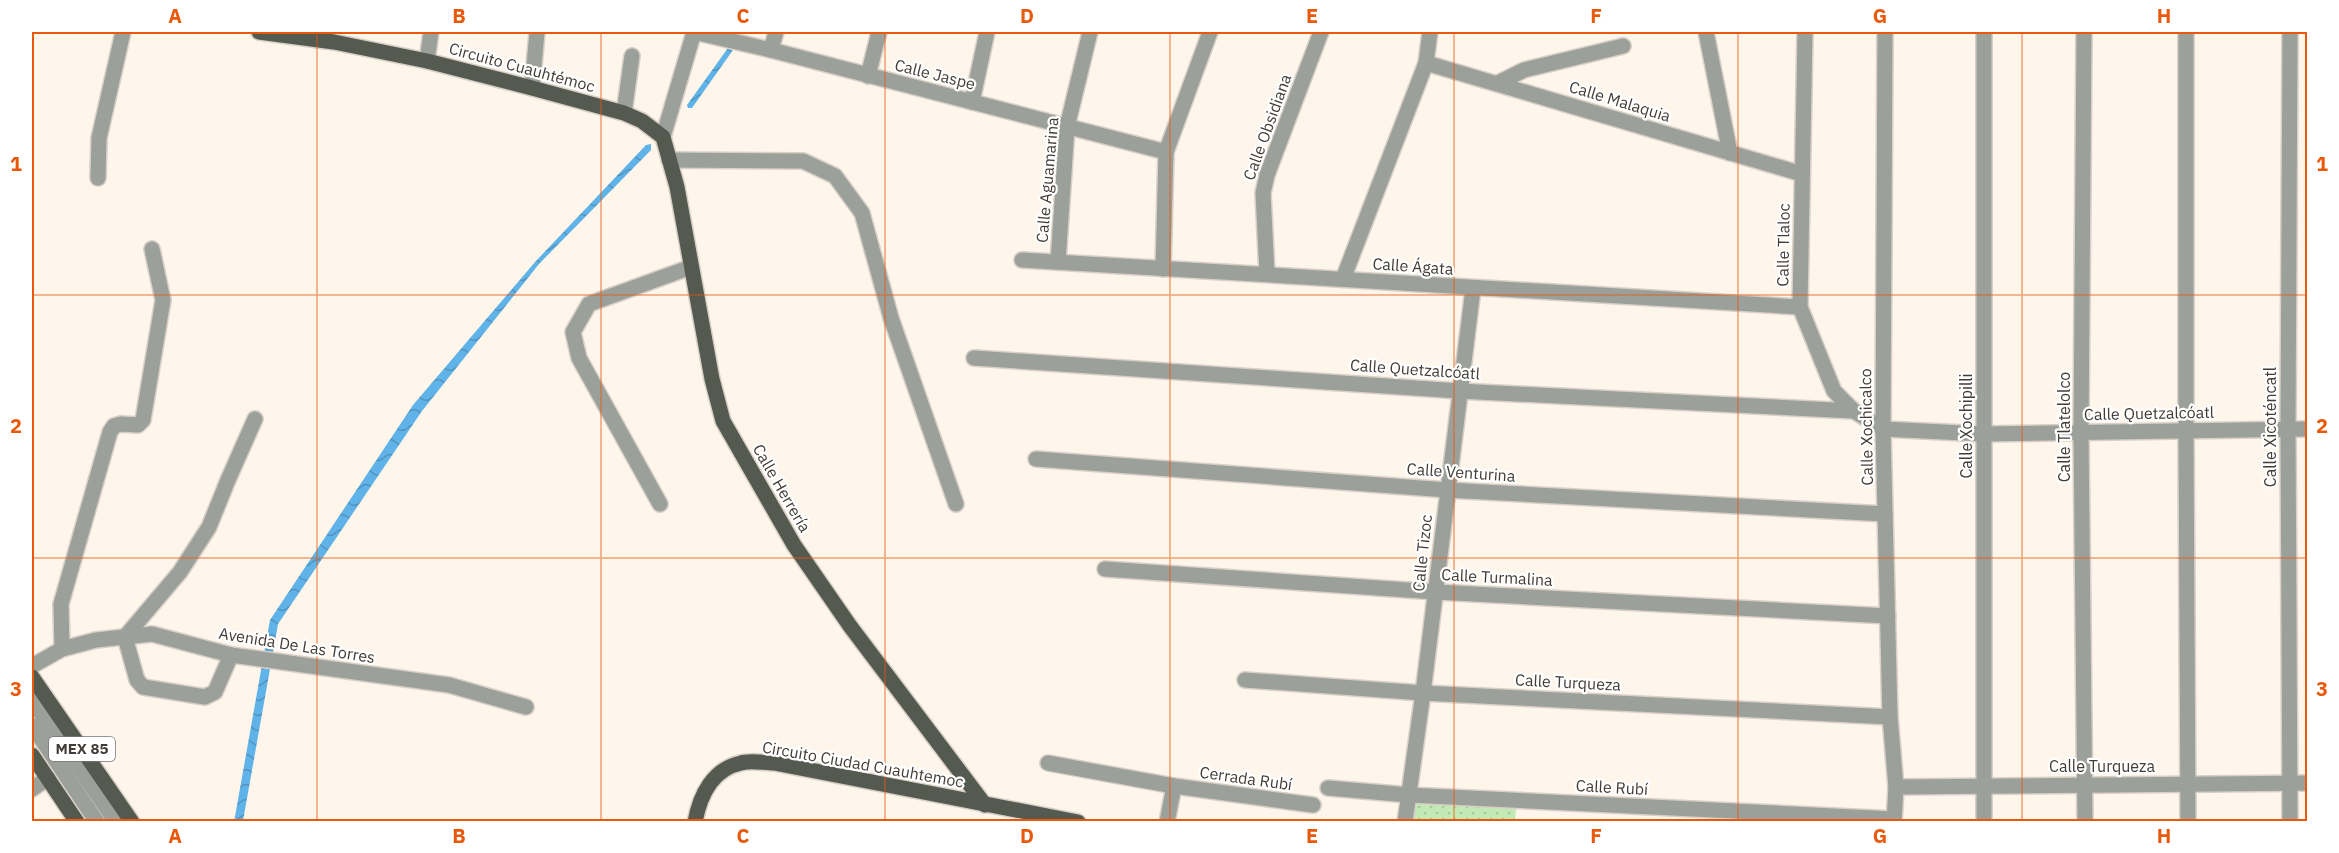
<svg xmlns="http://www.w3.org/2000/svg" width="2339" height="853" viewBox="0 0 2339 853" font-family="'IBM Plex Sans',sans-serif">
<style>
.park{fill:url(#park-dots)}
.water{fill:url(#water-waves)}
.lines{fill:none;stroke-linecap:round;stroke-linejoin:round}
.minor-casing{stroke:#d8d0c7;stroke-width:18}
.major-casing{stroke:#d8d0c7;stroke-width:18}
.minor{stroke:#9ca09a;stroke-width:15}
.major{stroke:#545a50;stroke-width:15}
.grid{fill:none;stroke:#e8590c;stroke-width:1.5;stroke-opacity:0.55}
.labels{text-anchor:middle;stroke-width:4.5;stroke-linejoin:round;paint-order:stroke}
.shield{fill:#fff;stroke:#7a7673;stroke-width:1.5}
.shield-label{font-size:15px;font-weight:bold;fill:#413c37}
.street-label{font-size:16px;fill:#413c37;stroke:#fff}
.neatline{fill:none;stroke:#e8590c;stroke-width:2}
.grid-label{font-size:20px;text-anchor:middle;font-weight:bold;fill:#e8590c}
</style>
<defs>
<pattern id="park-dots" width="8" height="8" patternUnits="userSpaceOnUse" patternTransform="scale(1.5)"><rect width="8" height="8" fill="#c3eab4"/><path d="M2 2h.1M6 6h.1" fill="none" stroke="#a9ca9b" stroke-width="1.8" stroke-linecap="round"/></pattern>
<pattern id="water-waves" width="16" height="10" patternUnits="userSpaceOnUse" patternTransform="scale(1.5)"><rect width="16" height="10" fill="#60b3e8"/><path d="M0 5q4-4 8 0t8 0" fill="none" stroke="#5193bd"/></pattern>
</defs>
<rect width="100%" height="100%" fill="#fef5eb"/>
<polygon class="park" points="1410,792 1517,797 1515,821 1406,822"/>
<g class="water">
<polygon points="728,48 732,48 733,50 692,108 688,108 687,105"/>
<polygon points="651,144 651,150 539,264 422,411 278,624 243,821 234,822 270,620 413,405 535,262 646,145"/>
</g>
<g class="lines">
<g class="minor-casing">
<g id="minor">
<polyline points="694,32 771,50 1166,152"/>
<polyline points="1706,32 1730,153"/>
<polyline points="1805,32 1800,307 1834,391 1854,411 1883,429 1984,434 2308,429"/>
<polyline points="1885,32 1883,429 1890,717 1896,787 1894,822"/>
<polyline points="1984,32 1984,822"/>
<polyline points="2084,32 2081,433 2085,822"/>
<polyline points="2186,32 2186,431 2188,822"/>
<polyline points="2290,32 2288,429 2290,822"/>
<polyline points="771,50 776,32"/>
<polyline points="427,61 431,32"/>
<polyline points="1426,63 1802,174"/>
<polyline points="868,76 879,32"/>
<polyline points="1498,83 1524,70 1623,46"/>
<polyline points="532,88 537,32"/>
<polyline points="972,102 987,32"/>
<polyline points="624,113 632,56"/>
<polyline points="663,137 694,32"/>
<polyline points="669,160 803,161 835,176 862,213 891,318 956,504"/>
<polyline points="98,178 99,138 123,32"/>
<polyline points="1022,260 1800,307"/>
<polyline points="1058,262 1067,127 1090,32"/>
<polyline points="1163,269 1166,152 1210,32"/>
<polyline points="1267,273 1263,193 1267,175 1321,32"/>
<polyline points="1343,279 1426,63 1430,32"/>
<polyline points="974,358 1459,391 1854,411"/>
<polyline points="1036,459 1447,490 1885,514"/>
<polyline points="660,504 579,358 573,332 589,304 691,267"/>
<polyline points="1105,569 1436,592 1888,616"/>
<polyline points="62,649 61,604 110,432 114,426 121,424 138,425 143,420 163,300 152,249"/>
<polyline points="231,655 215,692 205,697 143,687 137,680 125,637 180,572 209,527 228,480 255,419"/>
<polyline points="32,666 62,649 96,640 152,634 231,655 449,685 526,707"/>
<polyline points="1245,680 1423,693 1890,717"/>
<polyline points="32,700 116,822"/>
<polyline points="32,725 97,822"/>
<polyline points="1048,763 1174,786 1313,805"/>
<polyline points="1896,787 2308,783"/>
<polyline points="1328,788 1409,795 1894,819"/>
<polyline points="32,789 48,778"/>
<polyline points="1167,822 1174,786"/>
<polyline points="1405,822 1423,693 1473,289"/>
</g>
</g>
<g class="major-casing">
<g id="major">
<polyline points="259,32 334,42 427,61 532,88 624,113 642,121 663,137 677,187 712,379 723,421 794,545 850,626 985,805"/>
<polyline points="32,677 132,822"/>
<polyline points="32,755 77,822"/>
<path d="M695,822c5,-27 18,-53 46,-59 10,-3 23,0 33,0l304,59"/>
</g>
</g>
<use href="#minor" class="minor"/>
<use href="#major" class="major"/>
</g>
<path class="grid" d="M317,32v790M601,32v790M885,32v790M1170,32v790M1454,32v790M1738,32v790M2022,32v790M32,295h2276M32,558h2276"/>
<g class="labels">
<rect class="shield" x="49" y="737" width="66" height="24" rx="4.5"/>
<g class="shield-label">
<text x="82" y="754">MEX 85</text>
</g>
<g class="street-label">
<text transform="translate(522 67) rotate(15)" y="6">Circuito Cuauhtémoc</text>
<text transform="translate(935 74) rotate(14)" y="6">Calle Jaspe</text>
<text transform="translate(1620 101) rotate(17)" y="6">Calle Malaquia</text>
<text transform="translate(1267 127) rotate(-70)" y="6">Calle Obsidiana</text>
<text transform="translate(1047 180) rotate(-85)" y="6">Calle Aguamarina</text>
<text transform="translate(1783 245) rotate(-89)" y="6">Calle Tlaloc</text>
<text transform="translate(1413 266) rotate(4)" y="6">Calle Ágata</text>
<text transform="translate(1415 369) rotate(4)" y="6">Calle Quetzalcóatl</text>
<text transform="translate(2149 413) rotate(-1)" y="6">Calle Quetzalcóatl</text>
<text transform="translate(1966 426) rotate(-90)" y="6">Calle Xochipilli</text>
<text transform="translate(1866 427) rotate(-91)" y="6">Calle Xochicalco</text>
<text transform="translate(2064 427) rotate(-90)" y="6">Calle Tlatelolco</text>
<text transform="translate(2270 427) rotate(-90)" y="6">Calle Xicoténcatl</text>
<text transform="translate(1461 472) rotate(4)" y="6">Calle Venturina</text>
<text transform="translate(782 488) rotate(60)" y="6">Calle Herrería</text>
<text transform="translate(1422 553) rotate(-84)" y="6">Calle Tizoc</text>
<text transform="translate(1497 577) rotate(3)" y="6">Calle Turmalina</text>
<text transform="translate(297 645) rotate(9)" y="6">Avenida De Las Torres</text>
<text transform="translate(1568 682) rotate(3)" y="6">Calle Turqueza</text>
<text transform="translate(863 764) rotate(10)" y="6">Circuito Ciudad Cuauhtemoc</text>
<text x="2102" y="772">Calle Turqueza</text>
<text transform="translate(1246 778) rotate(8)" y="6">Cerrada Rubí</text>
<text transform="translate(1612 787) rotate(3)" y="6">Calle Rubí</text>
</g>
</g>
<rect width="2339" height="853" fill="none" stroke="#ffffff" stroke-width="66"/>
<rect x="33" y="33" width="2273" height="787" class="neatline"/>
<g class="grid-label">
<text x="175" y="23">A</text>
<text x="459" y="23">B</text>
<text x="743" y="23">C</text>
<text x="1027" y="23">D</text>
<text x="1312" y="23">E</text>
<text x="1596" y="23">F</text>
<text x="1880" y="23">G</text>
<text x="2164" y="23">H</text>
<text x="16" y="171">1</text>
<text x="2322" y="171">1</text>
<text x="16" y="433">2</text>
<text x="2322" y="433">2</text>
<text x="16" y="696">3</text>
<text x="2322" y="696">3</text>
<text x="175" y="843">A</text>
<text x="459" y="843">B</text>
<text x="743" y="843">C</text>
<text x="1027" y="843">D</text>
<text x="1312" y="843">E</text>
<text x="1596" y="843">F</text>
<text x="1880" y="843">G</text>
<text x="2164" y="843">H</text>
</g>
</svg>
